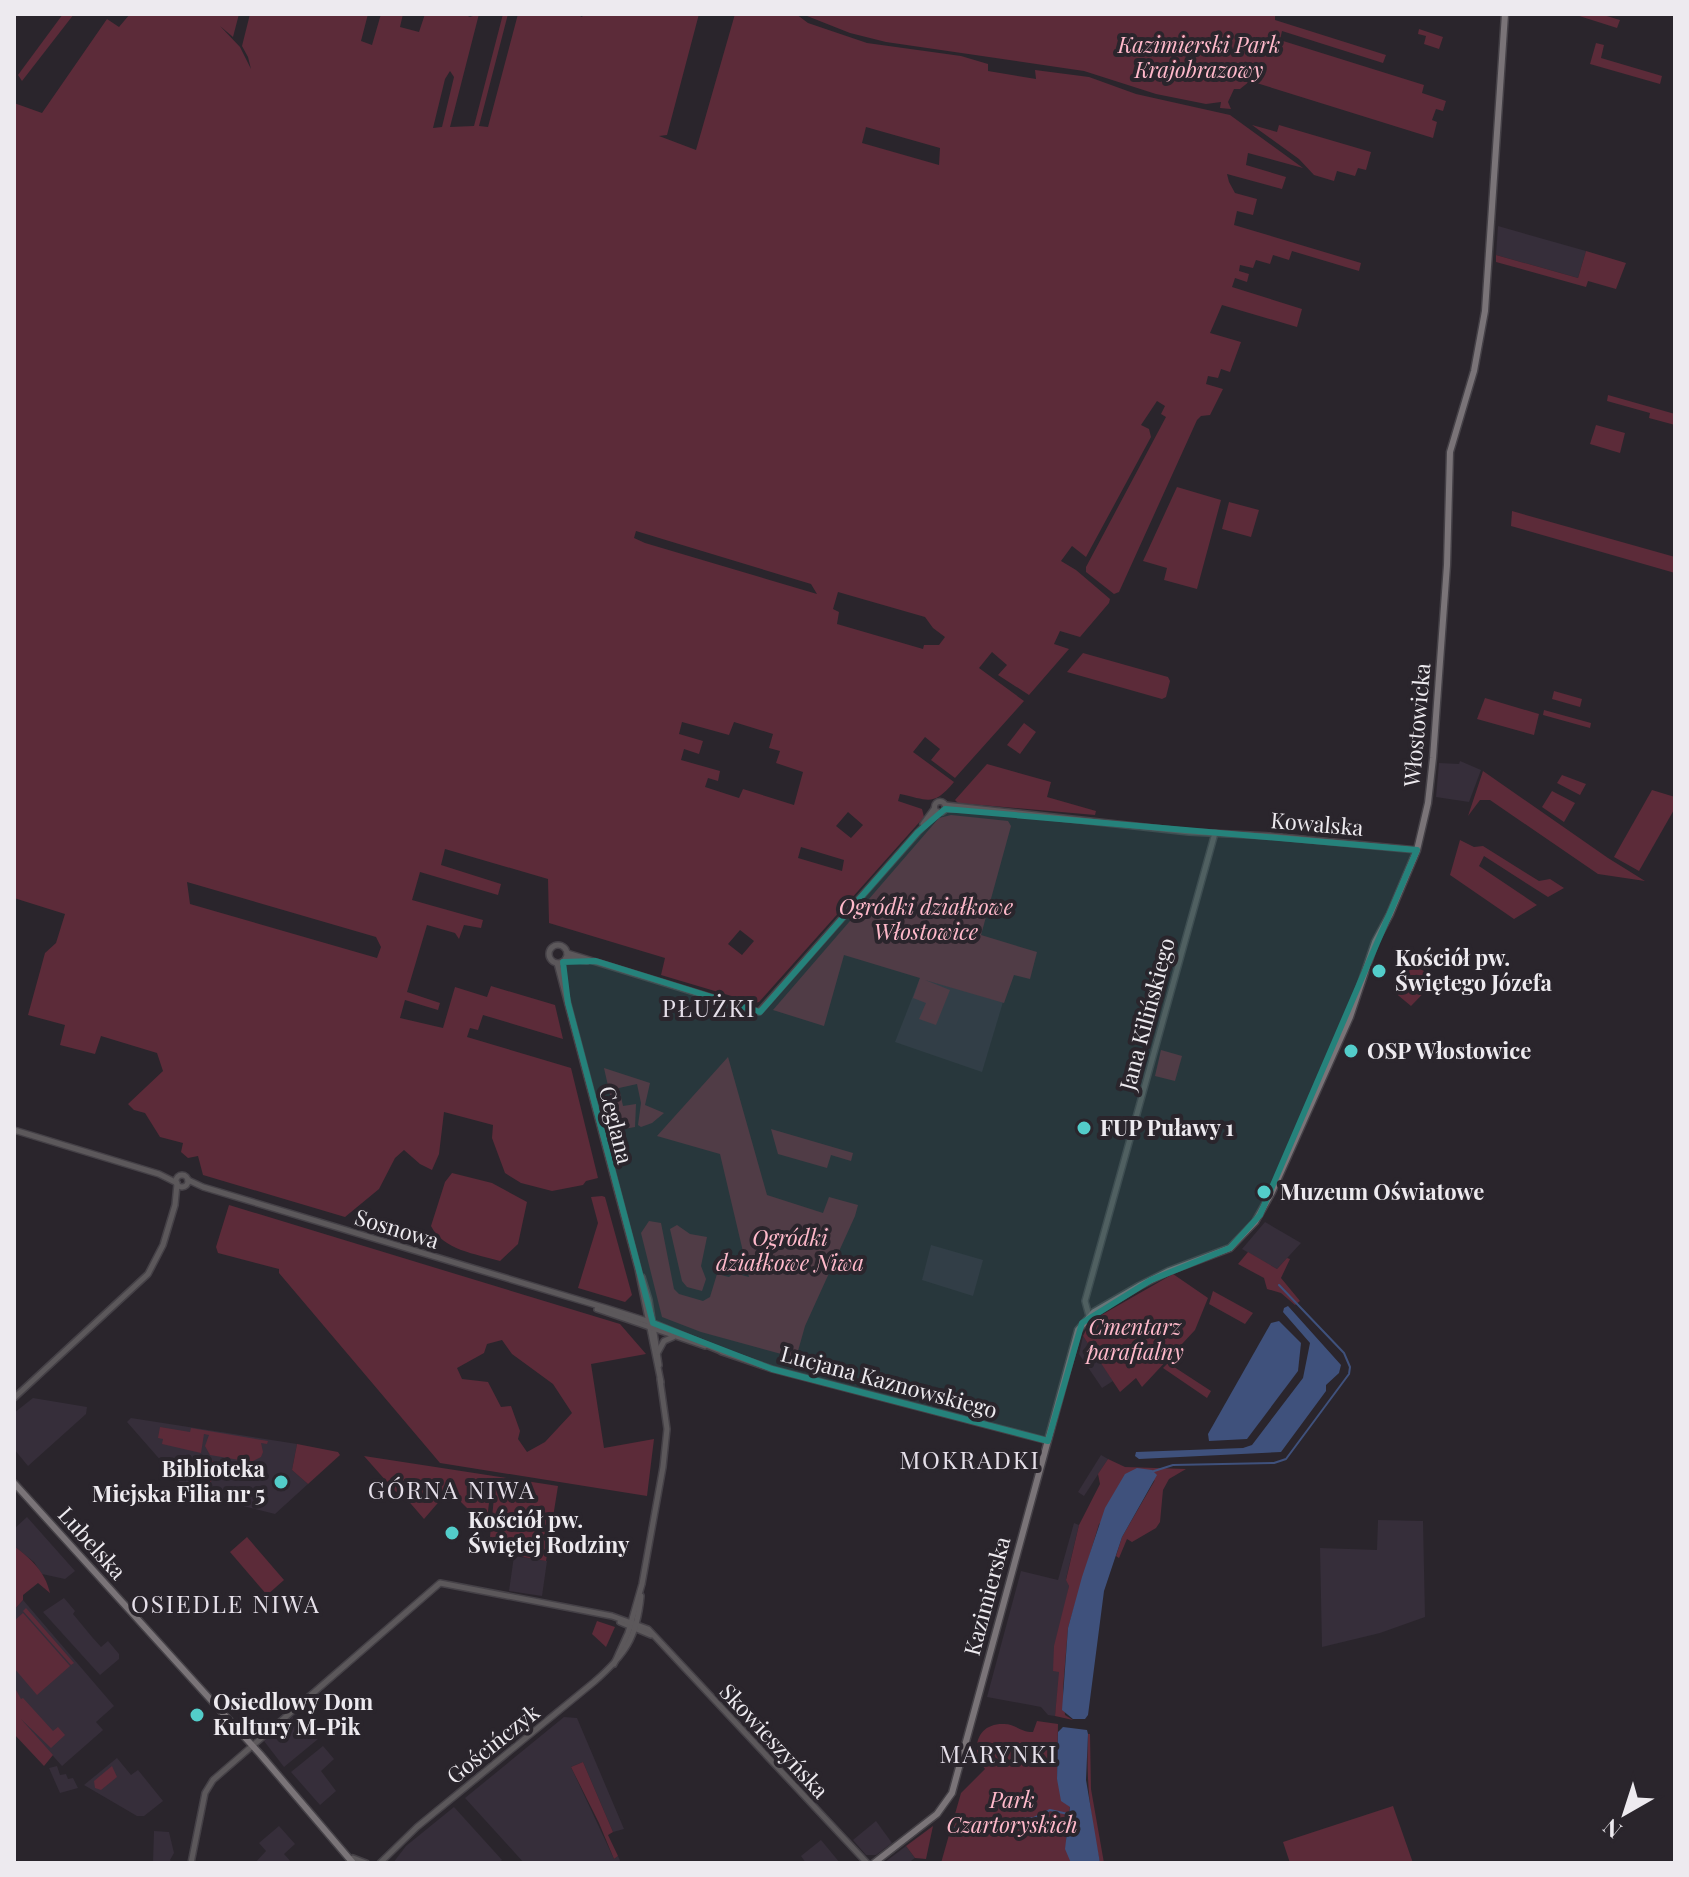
<svg xmlns="http://www.w3.org/2000/svg" width="1689" height="1877" viewBox="0 0 1689 1877" font-family="'Playfair Display',serif">
<style>
.built{fill:#362e3a}
.green{fill:#5c2b39;fill-rule:evenodd}
.water{fill:#3f517c}
.lines{fill:none;stroke-linecap:round;stroke-linejoin:round}
.stream{stroke:#3f517c;stroke-width:2}
.tertiary-casing{stroke:#454147;stroke-width:8}
.secondary-casing{stroke:#454147;stroke-width:9}
.tertiary{stroke:#5c585b;stroke-width:5}
.secondary{stroke:#7a7478;stroke-width:6}
.marked{fill:#25827b;fill-opacity:0.2;stroke:#25827b;stroke-width:6;stroke-linejoin:round}
.poi-dot{fill:#53cdca;stroke:#2a252c;stroke-width:3}
.labels{text-anchor:middle;stroke-width:8;stroke-linejoin:round;paint-order:stroke}
.park-label{font-size:22px;font-style:italic;fill:#ffb9ca;stroke:#2a252c}
.street-label{font-size:22px;fill:#edeaef;stroke:#2a252c}
.poi-label{font-size:22px;font-weight:bold;fill:#edeaef;stroke:#2a252c;text-anchor:start}
.neighbourhood-label{font-size:24px;letter-spacing:2px;fill:#e5dfe9;stroke:#2a252c}
</style>
<rect width="100%" height="100%" fill="#2a252c"/>
<g class="built">
<polygon points="1498,226 1586,251 1578,278 1496,255"/>
<polygon points="1460,761 1481,770 1469,802 1436,797 1439,763 1459,764"/>
<polygon points="920,978 1003,1002 982,1072 895,1042"/>
<polygon points="1265,1222 1301,1243 1277,1269 1242,1249"/>
<polygon points="931,1245 983,1260 973,1296 922,1280"/>
<polygon points="1083,1336 1113,1381 1102,1388 1079,1354"/>
<polygon points="33,1398 87,1407 86,1414 28,1466 14,1449 14,1413"/>
<polygon points="131,1418 297,1444 292,1470 308,1484 275,1514 211,1498 198,1503 127,1422"/>
<polygon points="1101,1455 1108,1459 1084,1496 1078,1492"/>
<polygon points="27,1517 75,1571 65,1579 42,1574 34,1562 14,1546 14,1529"/>
<polygon points="1378,1520 1423,1521 1425,1617 1380,1633 1322,1647 1320,1548 1377,1550"/>
<polygon points="1074,1523 1079,1525 1066,1579 1069,1586 1053,1671 1060,1671 1055,1716 1048,1715 1041,1707 987,1697 1021,1571 1058,1580"/>
<polygon points="514,1556 547,1561 542,1596 509,1591"/>
<polygon points="64,1598 75,1611 73,1614 92,1637 101,1647 108,1641 119,1654 119,1659 100,1675 43,1612"/>
<polygon points="23,1600 114,1706 96,1722 103,1730 62,1766 14,1712 14,1706 21,1700 14,1686 14,1610"/>
<polygon points="296,1714 318,1739 284,1767 264,1741"/>
<polygon points="564,1717 577,1718 624,1829 613,1832 583,1762 571,1767 614,1859 618,1856 621,1863 524,1863 465,1798"/>
<polygon points="323,1746 334,1759 321,1771 336,1791 320,1805 291,1772"/>
<polygon points="117,1758 131,1775 138,1770 163,1801 144,1816 137,1816 84,1785"/>
<polygon points="57,1766 60,1775 66,1774 68,1779 73,1778 78,1788 60,1793 49,1768"/>
<polygon points="454,1807 502,1860 498,1863 393,1863 406,1846"/>
<polygon points="876,1821 892,1843 876,1855 866,1855 853,1840"/>
<polygon points="279,1826 295,1844 284,1854 292,1863 255,1863 266,1851 259,1843"/>
<polygon points="154,1831 169,1832 174,1853 170,1860 172,1863 153,1863"/>
<polygon points="821,1840 840,1863 806,1863 801,1856"/>
<polygon points="906,1846 915,1858 908,1863 885,1862"/>
</g>
<g class="green">
<polygon points="63,14 74,14 22,81 18,75"/>
<path d="M130,14h109l-6,23 -13,-11 20,21 11,22 -3,-12 -6,-11 8,-32h118l-7,27 11,4 9,-31h22l-3,13 19,5 6,-18h38l7,3 9,-3 -29,113 24,-1 29,-112h5l-29,112 9,1 30,-113h58l6,3 2,-3h115l-32,121 -8,1 37,14 39,-136h61l12,9 59,20 94,13 27,8v7l48,8 -1,-9 54,7 47,17 94,21 73,53 -55,-15 -2,12 40,12 -4,12 -55,-15 2,8 6,11 22,6 -4,16 -16,-4 -3,14 127,38 -2,8 -67,-20 -3,9 -16,-5 -3,9 -14,-4 -3,8 -13,-3 -1,6 10,3 -2,8 -12,-4 -3,9 70,22 -5,18 -75,-22 -12,28 31,9 -11,30 -9,-3 -3,9 -10,-2 -2,8 17,5 -13,26 -9,1 -4,4 -78,172 -5,2 -28,-22v-5l80,-150 -5,-3 4,-8 -8,-5 -16,24 8,4 2,8 -65,120 -14,-11 -11,15 15,9 34,29 -1,4 -29,34 -20,-6 -6,13 15,5 -40,46 -31,-20 9,-10 -15,-13 -13,16 45,33 -69,77 -24,-18 9,-11 -15,-12 -12,15 41,30c-21,25 -25,18 -54,12l-2,7 24,8 2,8 -165,185 -4,1 -94,-28 4,-17 -116,-35 -1,-44 -103,-30 -4,16 60,19 -3,11 -78,-23 -8,28 71,20 -2,8 -17,-3 -5,14 -4,-6 -28,-8 -20,67 33,11 -2,7 -33,-10 -5,18 43,10 12,-41 32,10 4,-11 64,19 8,34 -80,-24 -5,15 -8,-2 -3,9 104,31 27,110 -12,3 -3,4 -31,6 -31,-8 -16,-10 -13,-35 1,-13 -49,-13 -5,42 -7,16 -12,-6 -16,-14 -9,8 -16,31 -34,28 -142,-42 -5,-19 -10,2 -7,-6 2,-9 -23,-6 -15,-24 -11,-3 -6,-6 35,-33 -6,-18 -56,-17 -6,18 -35,-9 5,-20 -37,-10 17,-62 11,-10 9,-29 -51,-16v-795l28,10 65,-94 12,8zM450,71l4,6 -12,50 -9,1 12,-49zM866,127l74,21 -1,17 -77,-22zM636,531l175,53 6,10 -172,-51 -11,-5zM838,592l87,25 8,11 12,9 -6,8h-15l-1,4 -86,-25 2,-12 -6,-3zM682,722l47,13 5,-13 39,12 -4,14 11,3 -4,12 27,9 -9,33 -51,-16 -4,9 -34,-11 3,-9 10,3 2,-10 -39,-11 3,-11 15,5 4,-13 -24,-7zM848,812l15,13 -12,13 -15,-12zM801,847l43,13 -2,11 -44,-13zM187,882l189,55 5,10 -4,11 -187,-54zM740,930l14,11 -12,14 -14,-11z"/>
<polygon points="802,14 1275,14 1275,20 1386,55 1383,63 1282,31 1280,40 1424,85 1422,93 1446,101 1443,111 1436,109 1432,120 1437,122 1433,138 1250,81 1240,89 1234,89 1228,102 1231,109 1220,108 1221,102 1206,104 1156,94 1084,71 886,42 850,33"/>
<polygon points="1573,14 1600,14 1620,20 1617,28"/>
<polygon points="1419,29 1443,37 1439,49 1424,44 1426,36 1418,34"/>
<polygon points="1596,43 1604,45 1601,58 1662,76 1660,84 1590,64"/>
<polygon points="1252,125 1277,132 1279,125 1371,152 1366,170 1358,168 1355,176 1337,171 1334,181 1314,175 1299,159"/>
<polygon points="1586,251 1626,263 1616,289 1588,281 1586,287 1496,262 1496,255 1578,278"/>
<polygon points="1608,395 1675,414 1675,425 1649,418 1650,413 1607,401"/>
<polygon points="1596,425 1625,433 1620,453 1590,444"/>
<polygon points="1177,487 1221,500 1197,589 1164,580 1167,568 1143,561"/>
<polygon points="1229,502 1259,510 1251,537 1222,529"/>
<polygon points="1512,511 1675,557 1675,573 1511,526"/>
<polygon points="1083,653 1168,677 1170,681 1166,697 1162,699 1067,672"/>
<polygon points="1554,691 1582,699 1580,707 1552,699"/>
<polygon points="1485,698 1539,714 1534,735 1477,719"/>
<polygon points="1544,710 1591,723 1590,728 1543,715"/>
<polygon points="1024,723 1036,732 1020,754 1007,745"/>
<polygon points="987,764 1051,782 1047,797 1096,811 1095,815 958,803 955,800"/>
<polygon points="1483,771 1608,858 1645,881 1598,874 1490,800 1480,800 1468,816"/>
<polygon points="1562,775 1586,784 1580,795 1557,783"/>
<polygon points="1652,790 1675,797 1675,808 1639,871 1614,857"/>
<polygon points="1552,791 1575,803 1564,822 1542,807"/>
<polygon points="951,815 1008,821 1011,826 981,935 1037,952 1030,979 1014,975 1004,1003 925,980 950,990 936,1025 919,1019 926,1003 913,998 920,978 844,955 824,1026 773,1010 939,818"/>
<polygon points="1460,840 1474,847 1483,846 1539,881 1550,879 1564,888 1548,897 1484,856 1479,866 1537,905 1514,919 1450,875"/>
<polygon points="1406,962 1438,978 1411,1006 1393,991"/>
<polygon points="1161,1050 1182,1056 1175,1081 1155,1076"/>
<polygon points="728,1057 767,1195 823,1213 829,1197 858,1205 855,1216 805,1326 796,1358 701,1332 662,1317 641,1233 649,1221 661,1223 674,1289 679,1294 703,1301 710,1297 717,1274 729,1277 734,1273 749,1277 720,1154 657,1136"/>
<polygon points="604,1068 650,1083 645,1105 664,1113 652,1123 641,1127 638,1125 641,1103 637,1084 619,1088 623,1106 636,1104 635,1127 618,1130"/>
<polygon points="771,1129 853,1153 851,1161 831,1155 827,1168 778,1154"/>
<path d="M452,1173l40,10 35,19 -9,42 -18,17c-24,-7 -57,-11 -69,-35l14,-44z"/>
<polygon points="602,1196 605,1197 632,1295 625,1302 578,1288 598,1223 591,1197"/>
<path d="M229,1205l391,119 26,30 -55,10 13,84 50,-9 -7,57 -207,-33 -161,-190v-4l-61,-16 -2,-6zM502,1340l10,14 41,30 19,29 -27,29 -18,10 -9,-13 2,-8 -9,-25 -10,1 -13,-25 -26,-3 -5,-11 27,-15 3,-9z"/>
<polygon points="677,1225 690,1234 707,1237 701,1266 706,1279 702,1291 687,1287 682,1281 670,1229"/>
<polygon points="1248,1252 1277,1269 1287,1258 1290,1259 1281,1278 1300,1301 1295,1305 1281,1293 1267,1289 1264,1278 1238,1264"/>
<polygon points="1173,1274 1208,1298 1195,1330 1142,1387 1136,1378 1120,1392 1083,1336 1088,1326 1098,1317"/>
<polygon points="1213,1291 1253,1313 1245,1324 1209,1304"/>
<polygon points="1168,1363 1211,1391 1207,1398 1163,1368"/>
<polygon points="160,1427 190,1432 191,1428 268,1441 267,1444 261,1443 263,1452 261,1457 251,1462 210,1455 205,1446 209,1435 204,1434 201,1453 162,1444 163,1439 158,1438"/>
<polygon points="297,1444 338,1452 340,1455 308,1484 292,1470"/>
<polygon points="199,1456 216,1462 210,1486 201,1483 208,1476 195,1461"/>
<polygon points="364,1456 558,1486 546,1561 511,1555 490,1537 495,1488 491,1487 486,1527 449,1490 424,1519 405,1497 395,1491"/>
<polygon points="1108,1459 1125,1467 1186,1469 1169,1479 1163,1490 1160,1522 1156,1528 1132,1542 1127,1539 1119,1558 1116,1556 1122,1537 1155,1480 1099,1524 1068,1628 1063,1689 1065,1715 1073,1720 1055,1716 1059,1672 1053,1671 1054,1646 1069,1586 1066,1580 1079,1525 1100,1484 1098,1474"/>
<polygon points="247,1537 284,1580 267,1595 230,1552"/>
<path d="M14,1546c17,13 31,25 36,47l-12,-10 -15,12v5l-9,10z"/>
<polygon points="26,1608 74,1663 71,1665 23,1611"/>
<polygon points="23,1613 70,1666 37,1695 14,1668 14,1621"/>
<polygon points="597,1621 615,1627 606,1647 592,1634"/>
<polygon points="14,1686 21,1699 23,1698 53,1731 58,1727 65,1735 51,1748 21,1719 53,1755 44,1766 14,1734"/>
<path d="M1037,1721l21,3 -1,55 13,28 -5,25 6,31h-130l20,-70 24,-24c-15,-19 -9,-46 19,-45 11,0 16,8 29,8z"/>
<path d="M1088,1734h2l1,55 13,74h-4c-10,-48 -14,-80 -12,-129z"/>
<polygon points="583,1762 613,1832 608,1835 618,1856 614,1859 599,1823 571,1767"/>
<polygon points="112,1766 117,1777 101,1790 95,1788 94,1781"/>
<polygon points="1393,1806 1413,1863 1290,1863 1283,1842"/>
<polygon points="933,1826 926,1859 915,1858 906,1846"/>
</g>
<g class="water">
<polygon points="1288,1306 1341,1365 1339,1373 1326,1385 1326,1391 1281,1452 1139,1459 1135,1456 1136,1452 1243,1448 1252,1445 1303,1378 1310,1343 1283,1312 1284,1308"/>
<polygon points="1279,1321 1301,1343 1298,1371 1247,1439 1209,1441 1208,1434 1271,1323"/>
<polygon points="1137,1468 1152,1470 1157,1475 1122,1537 1104,1591 1088,1715 1085,1719 1073,1719 1062,1710 1068,1628 1082,1577 1105,1508 1125,1474"/>
<polygon points="1063,1727 1087,1730 1088,1734 1086,1780 1100,1863 1071,1863 1065,1849 1070,1807 1061,1801 1057,1779 1058,1732"/>
</g>
<g class="lines">
<g class="stream">
<polyline points="1151,1472 1173,1465 1274,1463 1286,1459 1349,1374 1350,1367 1344,1353 1279,1285"/>
<polyline points="951,1829 977,1822 1034,1818 1050,1810 1068,1814"/>
</g>
<g class="tertiary-casing">
<g id="tertiary">
<circle cx="940" cy="807" r="5.5"/>
<polyline points="945,805 1189,832 1271,836 1417,850"/>
<polyline points="945,809 965,809"/>
<polyline points="923,824 934,809"/>
<circle cx="558" cy="954" r="9"/>
<polyline points="567,953 759,1012 918,832 938,812"/>
<polyline points="566,958 587,961"/>
<polyline points="557,963 638,1269 661,1382"/>
<polyline points="14,1130 159,1174 177,1183"/>
<circle cx="182" cy="1181" r="6"/>
<polyline points="188,1180 203,1187 606,1308 653,1323 723,1352"/>
<polyline points="642,1277 649,1300 659,1365"/>
<polyline points="597,1309 705,1346"/>
<polyline points="1089,1316 1085,1301 1215,833"/>
<polyline points="658,1352 664,1341 673,1337"/>
<polyline points="722,1352 772,1369 1048,1441"/>
<polyline points="14,1398 148,1274 163,1245 175,1205 177,1184"/>
<polyline points="620,1622 651,1635"/>
<polyline points="614,1664 628,1633 642,1584 663,1467 667,1429 660,1379"/>
<polyline points="353,1858 366,1863"/>
<polyline points="191,1863 205,1793 213,1780 440,1583 612,1616 648,1629 867,1863"/>
<path d="M380,1863l37,-36 177,-145c31,-27 43,-44 47,-86"/>
</g>
</g>
<g class="secondary-casing">
<g id="secondary">
<polyline points="14,1483 260,1754 353,1863"/>
<polyline points="874,1863 937,1814 952,1793 1078,1330 1094,1312 1139,1286 1169,1271 1230,1248 1255,1222 1272,1192 1350,1017 1375,942 1390,914 1417,850 1428,803 1433,758 1447,565 1450,452 1474,371 1485,311 1505,14"/>
</g>
</g>
<use href="#tertiary" class="tertiary"/>
<use href="#secondary" class="secondary"/>
</g>
<path class="marked" d="M945,809l472,41 -157,365 -30,33 -79,32 -69,43 -34,118 -276,-72 -119,-46 -85,-320 -5,-41 33,-1 164,51 158,-180z"/>
<g class="poi-dot">
<circle cx="1379" cy="971" r="8"/>
<circle cx="1351" cy="1051" r="8"/>
<circle cx="1084" cy="1128" r="8"/>
<circle cx="1264" cy="1192" r="8"/>
<circle cx="281" cy="1482" r="8"/>
<circle cx="452" cy="1533" r="8"/>
<circle cx="197" cy="1715" r="8"/>
</g>
<g class="labels">
<g class="park-label">
<text x="1199" y="53">Kazimierski Park<tspan x="1199" dy="25">Krajobrazowy</tspan></text>
<text x="926" y="915">Ogródki działkowe<tspan x="926" dy="25">Włostowice</tspan></text>
<text x="790" y="1246">Ogródki<tspan x="790" dy="25">działkowe Niwa</tspan></text>
<text x="1135" y="1335">Cmentarz<tspan x="1135" dy="25">parafialny</tspan></text>
<text x="1012" y="1808">Park<tspan x="1012" dy="25">Czartoryskich</tspan></text>
</g>
<g class="street-label">
<text transform="translate(1417 725) rotate(-85)" y="8">Włostowicka</text>
<text transform="translate(1317 824) rotate(5)" y="8">Kowalska</text>
<text transform="translate(1147 1014) rotate(-75)" y="8">Jana Kilińskiego</text>
<text transform="translate(616 1125) rotate(76)" y="8">Ceglana</text>
<text transform="translate(397 1229) rotate(17)" y="8">Sosnowa</text>
<text transform="translate(889 1382) rotate(15)" y="8">Lucjana Kaznowskiego</text>
<text transform="translate(92 1543) rotate(48)" y="8">Lubelska</text>
<text transform="translate(987 1596) rotate(-75)" y="8">Kazimierska</text>
<text transform="translate(774 1741) rotate(47)" y="8">Skowieszyńska</text>
<text transform="translate(493 1744) rotate(-39)" y="8">Gościńczyk</text>
</g>
<g class="poi-label">
<text x="1395" y="966">Kościół pw.<tspan x="1395" dy="25">Świętego Józefa</tspan></text>
<text x="1367" y="1059">OSP Włostowice</text>
<text x="1100" y="1136">FUP Puławy 1</text>
<text x="1280" y="1200">Muzeum Oświatowe</text>
<text x="265" y="1477" text-anchor="end">Biblioteka<tspan x="265" dy="25">Miejska Filia nr 5</tspan></text>
<text x="468" y="1528">Kościół pw.<tspan x="468" dy="25">Świętej Rodziny</tspan></text>
<text x="213" y="1710">Osiedlowy Dom<tspan x="213" dy="25">Kultury M-Pik</tspan></text>
</g>
<g class="neighbourhood-label">
<text x="709" y="1017">PŁUŻKI</text>
<text x="970" y="1469">MOKRADKI</text>
<text x="452" y="1499">GÓRNA NIWA</text>
<text x="226" y="1613">OSIEDLE NIWA</text>
<text x="999" y="1763">MARYNKI</text>
</g>
</g>
<rect width="1689" height="1877" fill="none" stroke="#edeaef" stroke-width="32"/>
<g transform="translate(1625 1813) rotate(219)" stroke="#2a252c" stroke-width="6" paint-order="stroke">
<path d="M0-6L14 30L0 20L-14 30Z" fill="#edeaef"/>
<text y="-12" font-size="22" font-weight="bold" text-anchor="middle" fill="#edeaef">N</text>
</g>
</svg>
